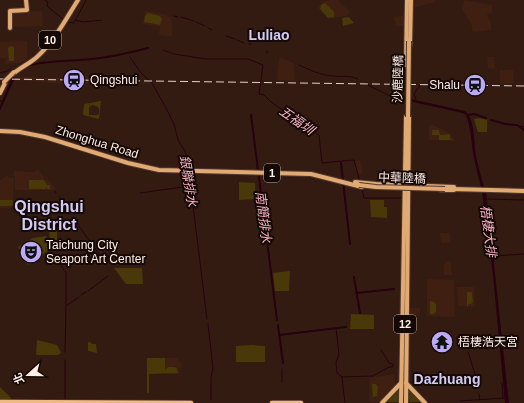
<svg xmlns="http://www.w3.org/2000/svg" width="524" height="403" viewBox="0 0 524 403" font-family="Helvetica,'Noto Sans TC',sans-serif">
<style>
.built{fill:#3e1f11}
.green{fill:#493808;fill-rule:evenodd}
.water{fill:#270110}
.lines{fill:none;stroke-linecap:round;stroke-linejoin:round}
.stream{stroke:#270110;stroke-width:1}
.canal{stroke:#270110;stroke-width:2}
.primary-casing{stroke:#50382f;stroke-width:6}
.trunk-casing{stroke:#50382f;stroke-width:6}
.primary{stroke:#e1aa72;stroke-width:4}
.trunk{stroke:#f0b982;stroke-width:4.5}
.rail{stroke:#e5d2cb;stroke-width:1;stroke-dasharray:8 4;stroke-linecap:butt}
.primary-bridge-casing{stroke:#50382f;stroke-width:6;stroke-linecap:butt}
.primary-bridge{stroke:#e1aa72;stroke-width:4}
.labels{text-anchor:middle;stroke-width:4;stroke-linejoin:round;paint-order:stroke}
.shield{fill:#140905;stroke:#b8a9a2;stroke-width:1}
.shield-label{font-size:11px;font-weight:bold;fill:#ffede6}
.street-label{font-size:12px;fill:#ffede6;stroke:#140905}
.poi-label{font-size:12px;fill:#ffede6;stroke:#140905;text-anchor:start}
.water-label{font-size:13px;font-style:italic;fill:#f7b0c5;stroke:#140905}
.quarter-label{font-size:14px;font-weight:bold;fill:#d3cbf6;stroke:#140905}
.district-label{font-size:16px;font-weight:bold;fill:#d3cbf6;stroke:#140905}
</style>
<rect width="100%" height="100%" fill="#341b11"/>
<g class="built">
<polygon points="329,0 338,0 350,12 346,16 329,19 318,8 322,2"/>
<polygon points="412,0 435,0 435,2 412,8"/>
<polygon points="464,0 492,5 492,13 487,14 491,23 491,30 473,32 471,24 462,9"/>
<polygon points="42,11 43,26 11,27 11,13"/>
<polygon points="145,11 164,14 171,18 173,26 172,37 159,35 160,27 143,24"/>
<polygon points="404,15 405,26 396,26 394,17"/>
<polygon points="0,42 27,41 27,59 21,63 5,64 6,58 0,58"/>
<polygon points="279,57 294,63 295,81 277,80"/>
<polygon points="487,57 494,57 495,68 488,69"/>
<polygon points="500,70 513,70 514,83 500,84"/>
<polygon points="73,74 116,80 116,82 78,84 78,86 74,86 74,89 66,89 66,84 15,80 16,78 26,77 67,78 67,77 73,76"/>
<polygon points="431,124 446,131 450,134 455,141 429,140 429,126"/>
<polygon points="360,160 363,174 358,174 355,161"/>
<polygon points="15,169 16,171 34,172 38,169 45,180 48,180 56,189 53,190 15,190 15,176 13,175"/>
<polygon points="6,176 14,178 13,208 0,208 0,180"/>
<polygon points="440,233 450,233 451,242 441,243"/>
<polygon points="446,261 451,262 452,275 444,275 444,264 446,264"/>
<polygon points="427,279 454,280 455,317 427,316"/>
<polygon points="457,287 474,287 475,307 458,306"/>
<polygon points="408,308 420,308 420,314 416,317 416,320 407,320"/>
<polygon points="165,358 177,358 182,364 182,367 180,367 179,374 165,374"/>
<polygon points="394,374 396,387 380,402 369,402 370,378"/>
</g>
<g class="green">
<polygon points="325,3 334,12 334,17 328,18 320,9 321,5"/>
<polygon points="148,13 160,16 162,19 160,25 144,22 145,16"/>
<polygon points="349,17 354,23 343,26 342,18"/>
<polygon points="11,46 14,47 14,61 9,61 8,48"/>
<path d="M101,101l-2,18 -16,-4 1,-11zM92,105l4,1c4,2 4,6 2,9h-9v-8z"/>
<polygon points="479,118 487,120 487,132 478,132 474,119"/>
<polygon points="432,130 439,130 440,135 450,134 450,139 453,140 439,140 439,135 432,135"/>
<polygon points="29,180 44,180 47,185 50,185 50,189 47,189 46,186 46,189 29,189"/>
<polygon points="239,182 255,183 255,199 239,200"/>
<rect x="0" y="200" width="13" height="6"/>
<polygon points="370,200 384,200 384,207 387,207 387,218 371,217"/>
<polygon points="57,220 57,245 51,248 48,221"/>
<polygon points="46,236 48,251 28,265 18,247 33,238"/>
<polygon points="114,268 142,268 143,284 126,284"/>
<polygon points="290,271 289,291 275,291 273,273"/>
<polygon points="467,292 471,292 472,293 473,302 471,304 468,304 468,306 467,306"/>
<polygon points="430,301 434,302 436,304 436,312 434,314 430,314"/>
<polygon points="351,314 374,315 374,329 350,329"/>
<polygon points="37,340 57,345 61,353 58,355 36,355"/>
<polygon points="88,342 90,342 92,344 96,344 97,353 88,351"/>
<polygon points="251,345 265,346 265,362 236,362 236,346"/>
<polygon points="147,358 165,358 165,370 168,367 175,367 177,369 178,373 149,374 149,393 147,393"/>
<polygon points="372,384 376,384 378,387 377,396 373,397 373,400"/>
<polygon points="400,386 399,402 383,402"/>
<polygon points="407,386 423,402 407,402"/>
<polygon points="0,387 11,398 11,399 0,399"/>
</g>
<g class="water">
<polygon points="15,75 14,80 0,111 0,106 12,77"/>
<path d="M411,99l54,12c10,7 9,33 11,45 2,10 5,20 8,31h-3c-3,-12 -6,-23 -8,-34 -2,-13 -2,-25 -7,-38l-4,-2 -49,-11z"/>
<polygon points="482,192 486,192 487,200 509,403 505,403 493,275"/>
</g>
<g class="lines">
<g class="stream">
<polyline points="45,0 48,2 47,5 48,7 64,20"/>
<polyline points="174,16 178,17"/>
<polyline points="181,17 194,21"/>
<polyline points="75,20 83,22 102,20"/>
<polyline points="66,22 74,23 86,0"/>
<polyline points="196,22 205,26"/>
<polyline points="208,28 212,30"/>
<polyline points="226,36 235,39"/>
<polyline points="237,40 244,43"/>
<polyline points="249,44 251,44"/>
<polyline points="163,50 174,54 206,59 248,59 263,65 259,94 264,95 271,102 319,135 322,163 341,161 341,163"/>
<polyline points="267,51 267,53"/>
<polyline points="130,57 141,73 152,83 166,108 174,124 178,140 186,153 188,170"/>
<path d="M299,65c11,5 21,10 34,11 9,1 17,-1 25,3"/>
<polyline points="0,73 11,70"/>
<polyline points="366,82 368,85 398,100 404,100"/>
<polyline points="392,97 394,83"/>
<polyline points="0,100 3,103"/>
<polyline points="416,100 414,94 420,85"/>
<polyline points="498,122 524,127"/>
<polyline points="342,161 354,160 360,182"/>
<polyline points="189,173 207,319"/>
<polyline points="362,189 364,198 403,198"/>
<polyline points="55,191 56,193"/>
<polyline points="140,193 189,186"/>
<polyline points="59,196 62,201 61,204"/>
<polyline points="487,199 524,200"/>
<polyline points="72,217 79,225"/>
<polyline points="79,226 90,242"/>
<polyline points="93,246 106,263"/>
<polyline points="52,253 59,263"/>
<polyline points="493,256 524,254"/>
<polyline points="60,264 66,273 66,305"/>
<polyline points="88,291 108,276"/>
<polyline points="81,295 86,292"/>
<polyline points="208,324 213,368 211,378 211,400"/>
<polyline points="336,328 339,355 336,362 337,373 342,377"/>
<polyline points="65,352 66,306 79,297"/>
<polyline points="468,352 478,383"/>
<polyline points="282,369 282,382"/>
<polyline points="502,383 503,398"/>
<polyline points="479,394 480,400"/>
<polyline points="65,400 65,360"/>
<polyline points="460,401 505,398"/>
<polyline points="345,403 342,377 373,376 389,367 393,367 393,364 389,363 381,350"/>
</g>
<g class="canal">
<path d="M27,66c17,-5 35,-5 53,-6 23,-1 45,-6 68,-12"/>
<polyline points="251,115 277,320"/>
<polyline points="468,115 474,114 486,118"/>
<polyline points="491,120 505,124 517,125 524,130"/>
<polyline points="341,163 350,244"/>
<polyline points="354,277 360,313"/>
<polyline points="356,293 394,289"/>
<polyline points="278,325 283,363"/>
<polyline points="279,335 346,327"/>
</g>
<g class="primary-casing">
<g id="primary">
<polyline points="10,28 10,11 27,10 26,0"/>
<polyline points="410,45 411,0"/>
<polyline points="406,65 407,0"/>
<path d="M13,74c8,-7 18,-11 25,-18 17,-16 28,-37 40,-56"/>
<polyline points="0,93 5,83"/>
<polyline points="0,131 20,132 45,137 128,163 159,170 311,174 362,187"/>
<polyline points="355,182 376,184 454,187"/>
<polyline points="452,189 524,191"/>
<polyline points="441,190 454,190"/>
<polyline points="406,383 425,403"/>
<polyline points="382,403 401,383"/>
<polyline points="401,403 406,117"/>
<polyline points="406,403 409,117"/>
</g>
</g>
<g class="trunk-casing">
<g id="trunk">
<polyline points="0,402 191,403"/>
<polyline points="272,403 301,403"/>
</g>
</g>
<use href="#primary" class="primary"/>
<use href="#trunk" class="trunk"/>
<polyline class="rail" points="0,79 524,86"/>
<g class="primary-bridge-casing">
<g id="primary-bridge">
<polyline points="4,82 14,72"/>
<polyline points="408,117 409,41"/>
<polyline points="359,185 376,187 445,189"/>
</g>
</g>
<use href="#primary-bridge" class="primary-bridge"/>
</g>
<defs>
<g id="station-disc" transform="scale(1.15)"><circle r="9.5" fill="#bbaaf6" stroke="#140905"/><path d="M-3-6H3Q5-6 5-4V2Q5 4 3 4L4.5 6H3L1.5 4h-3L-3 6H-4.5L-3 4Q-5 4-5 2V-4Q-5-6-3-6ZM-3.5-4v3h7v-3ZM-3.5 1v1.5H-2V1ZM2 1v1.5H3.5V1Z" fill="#111"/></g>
<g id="theatre-disc" transform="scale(1.15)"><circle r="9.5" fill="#bbaaf6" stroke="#140905"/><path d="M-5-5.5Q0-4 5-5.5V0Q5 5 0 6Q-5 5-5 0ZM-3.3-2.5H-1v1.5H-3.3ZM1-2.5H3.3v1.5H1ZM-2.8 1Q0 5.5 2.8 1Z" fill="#111"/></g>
<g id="temple-disc" transform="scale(1.15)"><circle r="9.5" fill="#bbaaf6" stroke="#140905"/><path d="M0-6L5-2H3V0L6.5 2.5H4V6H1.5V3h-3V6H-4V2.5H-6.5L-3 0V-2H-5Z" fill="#111"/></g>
</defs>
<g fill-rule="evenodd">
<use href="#station-disc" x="74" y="80"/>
<use href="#station-disc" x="475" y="85"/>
<use href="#theatre-disc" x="31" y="252"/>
<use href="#temple-disc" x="442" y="342"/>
</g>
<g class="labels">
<g class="shield">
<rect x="39" y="31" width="22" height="18" rx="3"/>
<rect x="264" y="164" width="16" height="18" rx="3"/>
<rect x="394" y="315" width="22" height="18" rx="3"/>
</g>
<g class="shield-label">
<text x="50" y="44">10</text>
<text x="272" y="177">1</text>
<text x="405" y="328">12</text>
</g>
<g class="street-label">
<text transform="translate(398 79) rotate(-89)" y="4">沙鹿陸橋</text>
<text transform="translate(97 142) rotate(17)" y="4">Zhonghua Road</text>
<text transform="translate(402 178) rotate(2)" y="4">中華陸橋</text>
</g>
<g class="poi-label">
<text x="90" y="84">Qingshui</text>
<text x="460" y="89" text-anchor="end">Shalu</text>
<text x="46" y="249">Taichung City<tspan x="46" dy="14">Seaport Art Center</tspan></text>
<text x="458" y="346">梧棲浩天宮</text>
</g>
<g class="water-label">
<text transform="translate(297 120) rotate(35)" y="5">五福圳</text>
<text transform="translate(189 181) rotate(81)" y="5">銀聯排水</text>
<text transform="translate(264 217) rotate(83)" y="5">南簡排水</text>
<text transform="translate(489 231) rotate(83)" y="5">梧棲大排</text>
</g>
<g class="quarter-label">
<text x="269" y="40">Luliao</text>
<text x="447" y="384">Dazhuang</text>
</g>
<g class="district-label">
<text x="49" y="212">Qingshui<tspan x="49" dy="18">District</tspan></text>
</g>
</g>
<g transform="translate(28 375) rotate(249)" stroke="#140905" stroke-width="3" paint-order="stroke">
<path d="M0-3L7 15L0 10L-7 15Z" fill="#ffede6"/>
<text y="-6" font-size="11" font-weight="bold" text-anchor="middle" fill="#ffede6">北</text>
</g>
</svg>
